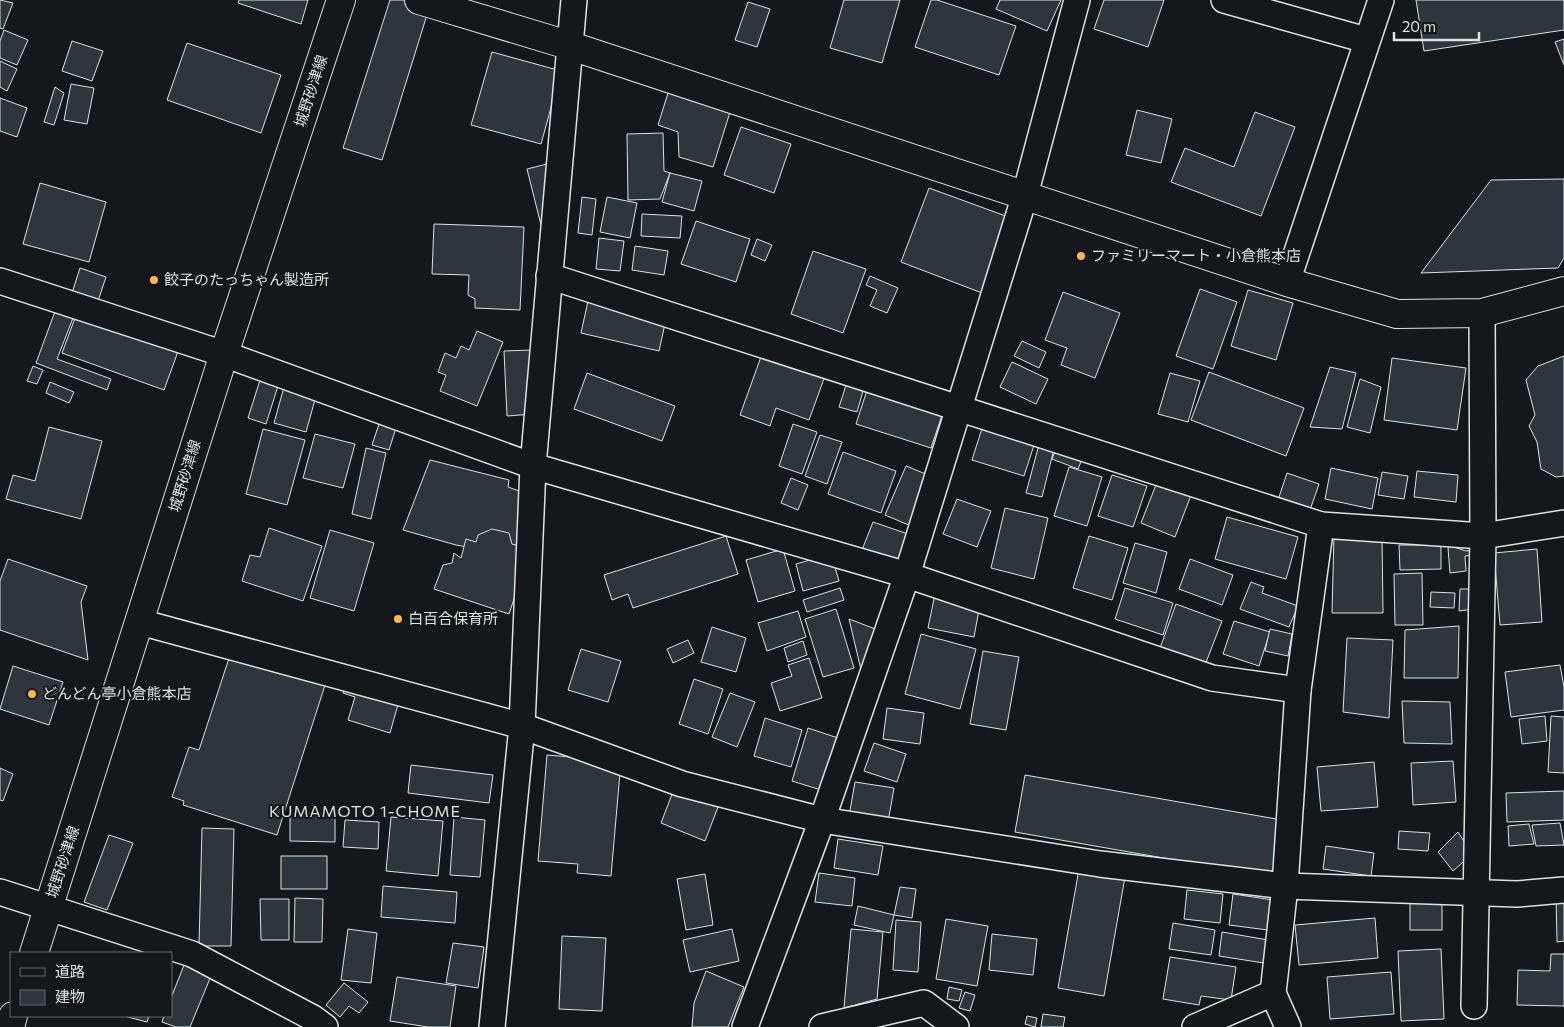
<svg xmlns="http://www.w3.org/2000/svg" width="1564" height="1027" viewBox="0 0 1564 1027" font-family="Commissioner,'Noto Sans JP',sans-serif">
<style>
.building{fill:#2c363c;stroke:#d8e6dc}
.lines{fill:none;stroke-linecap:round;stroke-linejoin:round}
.street-casing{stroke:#d8e6dc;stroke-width:28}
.secondary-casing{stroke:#d8e6dc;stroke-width:30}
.street{stroke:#14181c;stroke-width:25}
.secondary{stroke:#14181c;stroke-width:28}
.poi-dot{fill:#ffb74d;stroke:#14181c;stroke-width:2}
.labels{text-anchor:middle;stroke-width:4;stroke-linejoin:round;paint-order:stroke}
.street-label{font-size:15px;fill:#d8e6dc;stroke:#14181c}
.poi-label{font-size:15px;fill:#d8e6dc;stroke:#14181c;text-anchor:start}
.neighbourhood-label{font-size:16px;letter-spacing:1px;fill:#d8e6dc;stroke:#14181c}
</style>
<rect width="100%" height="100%" fill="#14181c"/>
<g class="building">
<polygon points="0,0 13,3 3,29 0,28"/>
<polygon points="239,0 308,0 301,24 238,3"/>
<polygon points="390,0 415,0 430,5 382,160 343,148"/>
<polygon points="844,0 900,0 882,63 830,48"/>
<polygon points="931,0 937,0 1016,26 999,75 915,47"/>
<polygon points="1000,0 1061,0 1047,31 996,9"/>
<polygon points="1104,0 1164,0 1148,47 1094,29"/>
<polygon points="1416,0 1564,0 1564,30 1424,51"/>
<polygon points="748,2 770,9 757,47 735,40"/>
<polygon points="4,30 28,40 17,65 0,58 0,41"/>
<polygon points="1564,39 1564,65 1555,42"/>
<polygon points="72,41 103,51 92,81 62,71"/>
<polygon points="187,43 281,75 261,133 167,100"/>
<polygon points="492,52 561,71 541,144 471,125"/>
<polygon points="0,61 17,69 7,91 0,87"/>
<polygon points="71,84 94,88 87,124 64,120"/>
<polygon points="55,87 64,93 54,125 44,122"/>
<polygon points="668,93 730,112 713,167 679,157 678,132 658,125"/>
<polygon points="0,98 27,108 17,137 0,131"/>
<polygon points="1137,110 1172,119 1161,163 1126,155"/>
<polygon points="1255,112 1295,127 1261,216 1171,182 1185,148 1234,167"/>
<polygon points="741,127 791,144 774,193 724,175"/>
<polygon points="663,133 664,171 670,173 660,199 628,200 627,134"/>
<polygon points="547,164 560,220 541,225 527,169"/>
<polygon points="670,173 702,181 694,211 662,202"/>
<polygon points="1564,179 1564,258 1558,268 1421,273 1491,180"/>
<polygon points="40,183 106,202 89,262 23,244"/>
<polygon points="929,188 1011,218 982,293 901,262"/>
<polygon points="582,197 596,199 592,235 578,233"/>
<polygon points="607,197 637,203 630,238 600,232"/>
<polygon points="642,214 682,216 680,238 641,236"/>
<polygon points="696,221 750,239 736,282 681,264"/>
<polygon points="434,224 524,227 520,310 475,308 475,299 468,295 469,275 432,274"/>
<polygon points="599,238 624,241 620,271 596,269"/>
<polygon points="757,239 772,245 765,261 751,255"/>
<polygon points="635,246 668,251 664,275 632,270"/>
<polygon points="813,251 866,269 843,333 791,314"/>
<polygon points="80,268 106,277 98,301 72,293"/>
<polygon points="870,276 898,288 887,313 870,306 877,290 866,285"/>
<polygon points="1200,289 1237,302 1213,369 1176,356"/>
<polygon points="1248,290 1293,303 1276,360 1231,346"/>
<polygon points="1063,292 1120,313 1095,378 1061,365 1067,348 1045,340"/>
<polygon points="588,301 666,319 659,351 581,333"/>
<polygon points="57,306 75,313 57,359 111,379 107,390 36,363"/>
<polygon points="78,310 180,346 164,390 62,353"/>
<polygon points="477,331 503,342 477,406 440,391 446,375 438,372 445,353 456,358 461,346 469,350"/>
<polygon points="1022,341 1046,352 1039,368 1014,356"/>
<polygon points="532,350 534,414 507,416 504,351"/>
<polygon points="762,354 825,376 809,420 776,408 770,426 740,415"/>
<polygon points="1564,356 1564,476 1556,477 1541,469 1537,442 1529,426 1535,415 1526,380 1538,366"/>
<polygon points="1392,358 1466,368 1457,430 1384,420"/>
<polygon points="1012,362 1048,379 1036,404 1000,387"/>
<polygon points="33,366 43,370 37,384 27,381"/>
<polygon points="1330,367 1356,373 1342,429 1310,427"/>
<polygon points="1209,372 1304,408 1286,456 1191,420"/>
<polygon points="587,373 675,406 662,441 574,409"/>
<polygon points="1170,373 1200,381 1188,422 1158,414"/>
<polygon points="848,379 865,384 857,412 839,407"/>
<polygon points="1360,379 1381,387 1370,433 1347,427"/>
<polygon points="260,380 278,386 266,424 248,418"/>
<polygon points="50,382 74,392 69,403 46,393"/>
<polygon points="869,384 944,409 931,448 856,424"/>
<polygon points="284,387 316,396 306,432 274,423"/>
<polygon points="386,403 402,409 389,450 372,445"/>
<polygon points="984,422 1036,439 1024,476 972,460"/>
<polygon points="793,424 817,432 802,474 779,466"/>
<polygon points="49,427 102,441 81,519 6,499 13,475 35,481"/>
<polygon points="263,429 305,440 287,505 246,494"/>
<polygon points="1063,431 1089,442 1078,469 1052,459"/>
<polygon points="315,434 355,444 343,488 303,478"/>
<polygon points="820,435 842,442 827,484 805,476"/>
<polygon points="1041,437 1056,441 1042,497 1026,493"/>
<polygon points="366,448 386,453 371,519 352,514"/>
<polygon points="843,452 896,471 881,513 828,494"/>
<polygon points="430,460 509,480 508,487 544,500 529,558 456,545 403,530"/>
<polygon points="906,466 933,477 911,526 885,515"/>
<polygon points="1069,467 1102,477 1087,526 1054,516"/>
<polygon points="1331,468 1378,478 1372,509 1325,499"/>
<polygon points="1417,471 1458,475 1456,502 1414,497"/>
<polygon points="1382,472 1408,476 1404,499 1378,495"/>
<polygon points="1287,473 1319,484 1310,510 1278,500"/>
<polygon points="1112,475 1147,486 1133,527 1098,516"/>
<polygon points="1159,477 1193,490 1175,537 1141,523"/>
<polygon points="791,478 808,485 798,510 781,503"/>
<polygon points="957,499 991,511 977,547 943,534"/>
<polygon points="1005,508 1048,518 1034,579 991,568"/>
<polygon points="1227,517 1298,537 1286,579 1215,559"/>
<polygon points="873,522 908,534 897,563 862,550"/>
<polygon points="269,528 322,546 303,601 242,581 250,555 260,557"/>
<polygon points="492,529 509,533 512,544 523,547 516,567 524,569 509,614 434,589 443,565 452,563 454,553 461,558 466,539 476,542 478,535"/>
<polygon points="330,530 374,543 354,611 310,598"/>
<polygon points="1334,535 1382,536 1383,613 1332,613"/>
<polygon points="726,536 738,574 633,608 628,594 612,600 604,575"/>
<polygon points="1089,536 1128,548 1112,600 1073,588"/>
<polygon points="1135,543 1167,552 1156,593 1123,583"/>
<polygon points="1399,545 1441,545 1441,569 1400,570"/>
<polygon points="1451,546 1466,551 1475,550 1476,555 1465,556 1466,571 1450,573 1448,548"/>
<polygon points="783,549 795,591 758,602 746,560"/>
<polygon points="1537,549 1542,622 1500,625 1494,553"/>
<polygon points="831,554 839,581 803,591 796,564"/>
<polygon points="8,559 87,586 81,602 88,660 0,630 0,581"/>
<polygon points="1190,559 1233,575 1222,605 1179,589"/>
<polygon points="1422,573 1423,625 1395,625 1394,574"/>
<polygon points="1251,582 1264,587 1262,593 1298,606 1289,627 1240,609"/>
<polygon points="840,588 844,600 807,612 803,600"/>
<polygon points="1125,588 1173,603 1163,635 1115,619"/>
<polygon points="1460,589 1473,589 1473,609 1459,611"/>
<polygon points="1431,592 1455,593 1454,608 1430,607"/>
<polygon points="935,594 980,604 974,637 928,628"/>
<polygon points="1176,604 1222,621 1205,665 1160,648"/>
<polygon points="836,609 854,668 823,677 805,619"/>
<polygon points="798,611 806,637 767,651 758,623"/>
<polygon points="849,619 878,630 862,674"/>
<polygon points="1234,621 1270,632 1259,666 1223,654"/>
<polygon points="1459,626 1458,678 1404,678 1405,630"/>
<polygon points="712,627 746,638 736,672 701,662"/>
<polygon points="1270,629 1292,634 1288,656 1265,651"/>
<polygon points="921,634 976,649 960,709 905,694"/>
<polygon points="1347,638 1393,640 1389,718 1343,712"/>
<polygon points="688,640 694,653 673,663 667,649"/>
<polygon points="803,641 807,655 788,662 784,648"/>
<polygon points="581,649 621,661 608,702 568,690"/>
<polygon points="983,651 1019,657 1006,730 970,724"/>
<polygon points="231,652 326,682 277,835 183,805 184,801 172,797 189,747 199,750"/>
<polygon points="809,658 822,698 780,711 771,683 792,676 788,665"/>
<polygon points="1560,665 1564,687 1564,710 1511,717 1505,672"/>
<polygon points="13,666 63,682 49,725 0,709"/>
<polygon points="694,679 723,689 708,734 679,724"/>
<polygon points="347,681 400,697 390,733 348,720 355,697 343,693"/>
<polygon points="730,693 755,702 737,747 712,737"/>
<polygon points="1402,701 1450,702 1452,744 1404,743"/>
<polygon points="887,708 924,713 920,744 883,739"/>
<polygon points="1545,716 1547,741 1522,744 1519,719"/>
<polygon points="1551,716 1564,717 1564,773 1548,772"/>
<polygon points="765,718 802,730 791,767 754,756"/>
<polygon points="808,728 838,738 821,790 792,781"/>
<polygon points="874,743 906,754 897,782 864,771"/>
<polygon points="547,755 621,761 611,876 577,873 578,864 538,861"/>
<polygon points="1453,761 1456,802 1413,805 1411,763"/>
<polygon points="1374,762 1378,807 1321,811 1317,767"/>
<polygon points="411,765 493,775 489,803 408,793"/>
<polygon points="0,768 13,774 3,801 0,800"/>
<polygon points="1025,775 1282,820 1272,877 1015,832"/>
<polygon points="855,782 894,788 888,822 849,816"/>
<polygon points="674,789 718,807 705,841 661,823"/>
<polygon points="1564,791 1564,820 1507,822 1506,793"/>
<polygon points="290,813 335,813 335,842 290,841"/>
<polygon points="391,817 443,821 438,876 386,871"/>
<polygon points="454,817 485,820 480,877 450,875"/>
<polygon points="345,820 379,822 378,849 343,847"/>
<polygon points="1560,823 1564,845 1536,846 1532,825"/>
<polygon points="1529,824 1534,844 1509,846 1508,826"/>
<polygon points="202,828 234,829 231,946 199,946"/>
<polygon points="1399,831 1430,833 1428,851 1398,849"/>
<polygon points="1458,832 1472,854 1453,871 1438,852"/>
<polygon points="109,835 133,843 107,910 84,902"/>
<polygon points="838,839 883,846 878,875 834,868"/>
<polygon points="1326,846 1374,853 1371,876 1323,869"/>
<rect x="281" y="856" width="46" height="33"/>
<polygon points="1079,869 1125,877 1104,996 1058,988"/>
<polygon points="819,873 855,878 852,906 815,902"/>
<polygon points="705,874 713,925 686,930 677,879"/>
<polygon points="383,886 457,892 455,923 381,917"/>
<polygon points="900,887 916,889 912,918 894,915"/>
<polygon points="1187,890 1223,894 1220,923 1184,919"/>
<polygon points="1233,894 1273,900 1268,930 1229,925"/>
<polygon points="1556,895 1564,895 1564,941 1557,942"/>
<polygon points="295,898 323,899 322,942 294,942"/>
<polygon points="260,899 289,899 289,940 261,940"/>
<rect x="1410" y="903" width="32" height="27"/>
<polygon points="858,906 894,915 890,933 854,925"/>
<polygon points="1375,918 1378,958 1299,965 1295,925"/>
<polygon points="946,919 988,926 977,986 936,979"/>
<polygon points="896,920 921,922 918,972 893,970"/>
<polygon points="1173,923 1215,930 1211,955 1169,949"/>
<polygon points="348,929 377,933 371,983 341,980"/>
<polygon points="732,929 739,961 690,972 683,940"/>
<polygon points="851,929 883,932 877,999 844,1008"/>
<polygon points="1222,932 1268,940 1264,963 1219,956"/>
<polygon points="992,934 1037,939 1033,975 989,970"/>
<polygon points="562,936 606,938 602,1011 559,1009"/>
<polygon points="453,943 484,947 478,988 446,983"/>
<polygon points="1441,949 1444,1019 1401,1021 1398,951"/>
<polygon points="1551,954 1564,954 1564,1006 1517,1005 1518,970 1550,971"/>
<polygon points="1170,957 1236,967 1231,1000 1201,996 1199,1005 1163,999"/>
<polygon points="184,965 211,976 190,1027 176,1027 162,1022 164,1016 171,1016 171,998"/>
<polygon points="706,971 744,987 728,1027 692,1027 694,1003"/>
<polygon points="1391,972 1394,1014 1330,1019 1327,977"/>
<polygon points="397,977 456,986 450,1027 428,1027 390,1021"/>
<polygon points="344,983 368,1002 359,1013 349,1006 340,1017 326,1005"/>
<polygon points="949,987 962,990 959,1001 947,999"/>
<polygon points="965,992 975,995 970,1011 959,1008"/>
<polygon points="1043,1014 1065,1017 1063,1027 1041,1027"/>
<polygon points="124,1016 149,1016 147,1022"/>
<polygon points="1027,1016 1037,1018 1035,1027 1025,1024"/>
</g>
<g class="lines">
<g class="street-casing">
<g id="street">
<polyline points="1224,0 1366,40"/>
<polyline points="549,276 1321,525 1483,536 1564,523"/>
<polyline points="0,281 224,354 533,466 907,575 1212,678 1298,690"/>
<polyline points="1287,282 1381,0"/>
<polyline points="140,622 522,726 682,784 822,820 1100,864 1285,886 1517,894 1564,890"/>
<polyline points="0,892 192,954 313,1018 325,1027"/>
<polyline points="1474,1006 1483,536 1482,313"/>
<polyline points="492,1027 522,726 533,466 574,0"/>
<polyline points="745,1027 822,820 907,575 1025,195 1077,0"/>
<polyline points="822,1027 924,1003 956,1027"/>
<polyline points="1195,1027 1273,993"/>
<polyline points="1288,1027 1273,993 1285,886 1298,690 1321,525"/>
</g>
</g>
<g class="secondary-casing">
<g id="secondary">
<polyline points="419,0 568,45 1287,282 1397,314 1482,313 1564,291"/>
<polyline points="34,953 224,354 341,0"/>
<polyline points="10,1027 13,1016"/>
</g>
</g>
<use href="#street" class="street"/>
<use href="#secondary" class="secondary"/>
</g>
<g class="poi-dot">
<circle cx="1081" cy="256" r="5"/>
<circle cx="154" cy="280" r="5"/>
<circle cx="398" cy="619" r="5"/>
<circle cx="32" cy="694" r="5"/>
</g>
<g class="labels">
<g class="street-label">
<text transform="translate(311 91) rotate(-72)" y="5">城野砂津線</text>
<text transform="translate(185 476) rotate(-73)" y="5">城野砂津線</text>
<text transform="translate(63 862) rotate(-72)" y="5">城野砂津線</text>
</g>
<g class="poi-label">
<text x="1091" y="261">ファミリーマート・小倉熊本店</text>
<text x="164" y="285">餃子のたっちゃん製造所</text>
<text x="408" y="624">白百合保育所</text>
<text x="42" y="699">どんどん亭小倉熊本店</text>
</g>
<g class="neighbourhood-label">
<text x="365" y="817">KUMAMOTO 1-CHOME</text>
</g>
</g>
<rect x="10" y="952" width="162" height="65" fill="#14181c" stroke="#626a69"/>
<rect x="20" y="968" width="25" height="8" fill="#14181c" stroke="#626a69"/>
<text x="55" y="977" font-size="15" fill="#d8e6dc">道路</text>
<rect x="20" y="990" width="25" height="15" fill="#2c363c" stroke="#626a69"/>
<text x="55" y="1002" font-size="15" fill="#d8e6dc">建物</text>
<path d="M1394 32v8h85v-8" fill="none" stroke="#d8e6dc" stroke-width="2.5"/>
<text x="1402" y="32" font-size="15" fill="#d8e6dc" stroke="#14181c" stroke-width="4" paint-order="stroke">20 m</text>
</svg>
